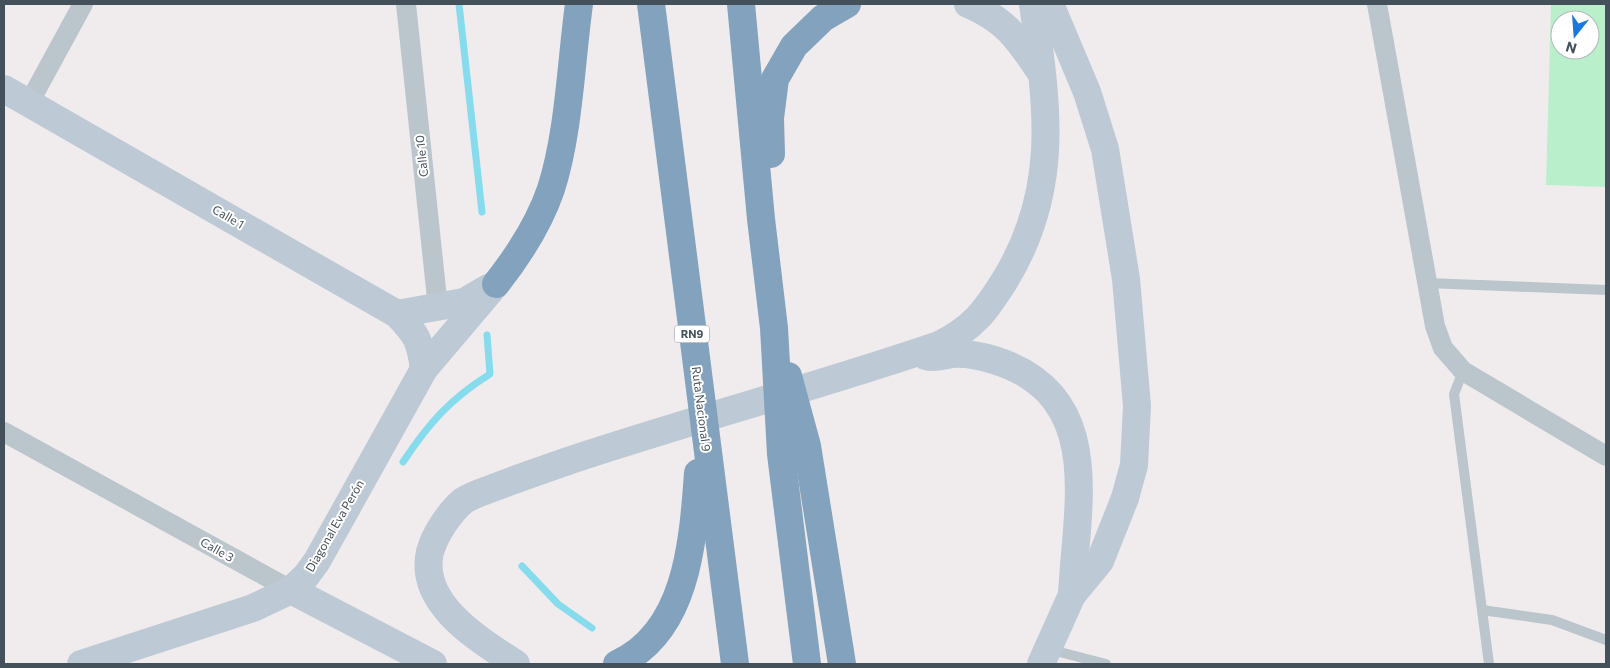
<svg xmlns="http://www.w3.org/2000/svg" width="1610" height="668" viewBox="0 0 1610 668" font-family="Commissioner,sans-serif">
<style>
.green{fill:#baefcb;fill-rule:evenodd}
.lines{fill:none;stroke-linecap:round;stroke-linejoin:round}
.stream{stroke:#86dcec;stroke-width:7}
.lane{stroke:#bbc5cc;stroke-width:10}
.street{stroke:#bbc5cc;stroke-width:20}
.secondary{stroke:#bdc9d4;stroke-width:28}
.highway{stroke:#83a2bd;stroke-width:28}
.labels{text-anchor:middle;stroke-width:4;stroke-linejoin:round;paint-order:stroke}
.shield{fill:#fff;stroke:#7d858c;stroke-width:1}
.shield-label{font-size:11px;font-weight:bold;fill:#45515a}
.street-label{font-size:12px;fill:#45515a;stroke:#fff}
</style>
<rect width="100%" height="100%" fill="#f0eced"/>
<path class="green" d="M1551,4h55v183l-60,-2zM1560,20h30v30h-30z"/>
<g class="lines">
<g class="stream">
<polyline points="459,4 482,212"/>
<path d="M403,462c26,-39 47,-63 87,-88l-3,-39"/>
<polyline points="522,566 558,604 592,628"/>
</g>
<g class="lane">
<polyline points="1427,283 1606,290"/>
<polyline points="1463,371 1454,394 1489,664"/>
<polyline points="1482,610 1552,620 1606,640"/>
<polyline points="1048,649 1106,664"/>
</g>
<g class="street">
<polyline points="406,4 438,308"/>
<polyline points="1377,4 1435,326 1443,348 1463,371 1606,456"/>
<polyline points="29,103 83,4"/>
<polyline points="4,432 291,590"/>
</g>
<g class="secondary">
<path d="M968,4c37,16 49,33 71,66"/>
<path d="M4,89l393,225c20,21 23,26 27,55"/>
<polyline points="397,314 464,302 488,288"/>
<path d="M926,356c10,3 17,-1 26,-2 14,-1 29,2 42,6 113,35 82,146 78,235"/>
<polyline points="291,590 433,664"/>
<polyline points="81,664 253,608 291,590 306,576 317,561 424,369 496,284"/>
<path d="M516,664c-36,-24 -98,-60 -86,-112 5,-18 19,-39 33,-51 7,-5 19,-9 27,-12 26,-10 52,-19 78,-28 123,-41 248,-74 371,-116 34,-17 46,-33 66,-65 56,-92 42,-175 28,-276"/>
<polyline points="1041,664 1072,595 1100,561 1125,498 1134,465 1137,406 1126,279 1105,149 1087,92 1050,4"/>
</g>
<g class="highway">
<polyline points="651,4 735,664"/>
<polyline points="741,4 761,219 774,328 781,454 807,664"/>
<polyline points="771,154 770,118 775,79 794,46 823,18 847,4"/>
<path d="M496,284c23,-29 43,-60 55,-95 18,-56 20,-127 28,-185"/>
<polyline points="788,376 807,446 842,664"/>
<path d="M617,664c71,-32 76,-124 81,-191"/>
</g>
</g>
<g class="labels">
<rect class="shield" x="674.5" y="325.5" width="35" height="17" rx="4"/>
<g class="shield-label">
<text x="692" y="338">RN9</text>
</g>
<g class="street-label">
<text transform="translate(422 156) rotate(-96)" y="4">Calle 10</text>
<text transform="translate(228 217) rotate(30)" y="4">Calle 1</text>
<text transform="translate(701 409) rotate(83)" y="4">Ruta Nacional 9</text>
<text transform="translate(335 526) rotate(-60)" y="4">Diagonal Eva Perón</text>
<text transform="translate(217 550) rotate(29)" y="4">Calle 3</text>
</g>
</g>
<rect width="1610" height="668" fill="none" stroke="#45515a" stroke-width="10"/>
<g transform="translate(1575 35) rotate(197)"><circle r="24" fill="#ffffff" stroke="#b5b9bd"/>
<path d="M0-4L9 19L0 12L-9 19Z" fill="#1778df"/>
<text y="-8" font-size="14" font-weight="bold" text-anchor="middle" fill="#45515a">N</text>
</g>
</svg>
